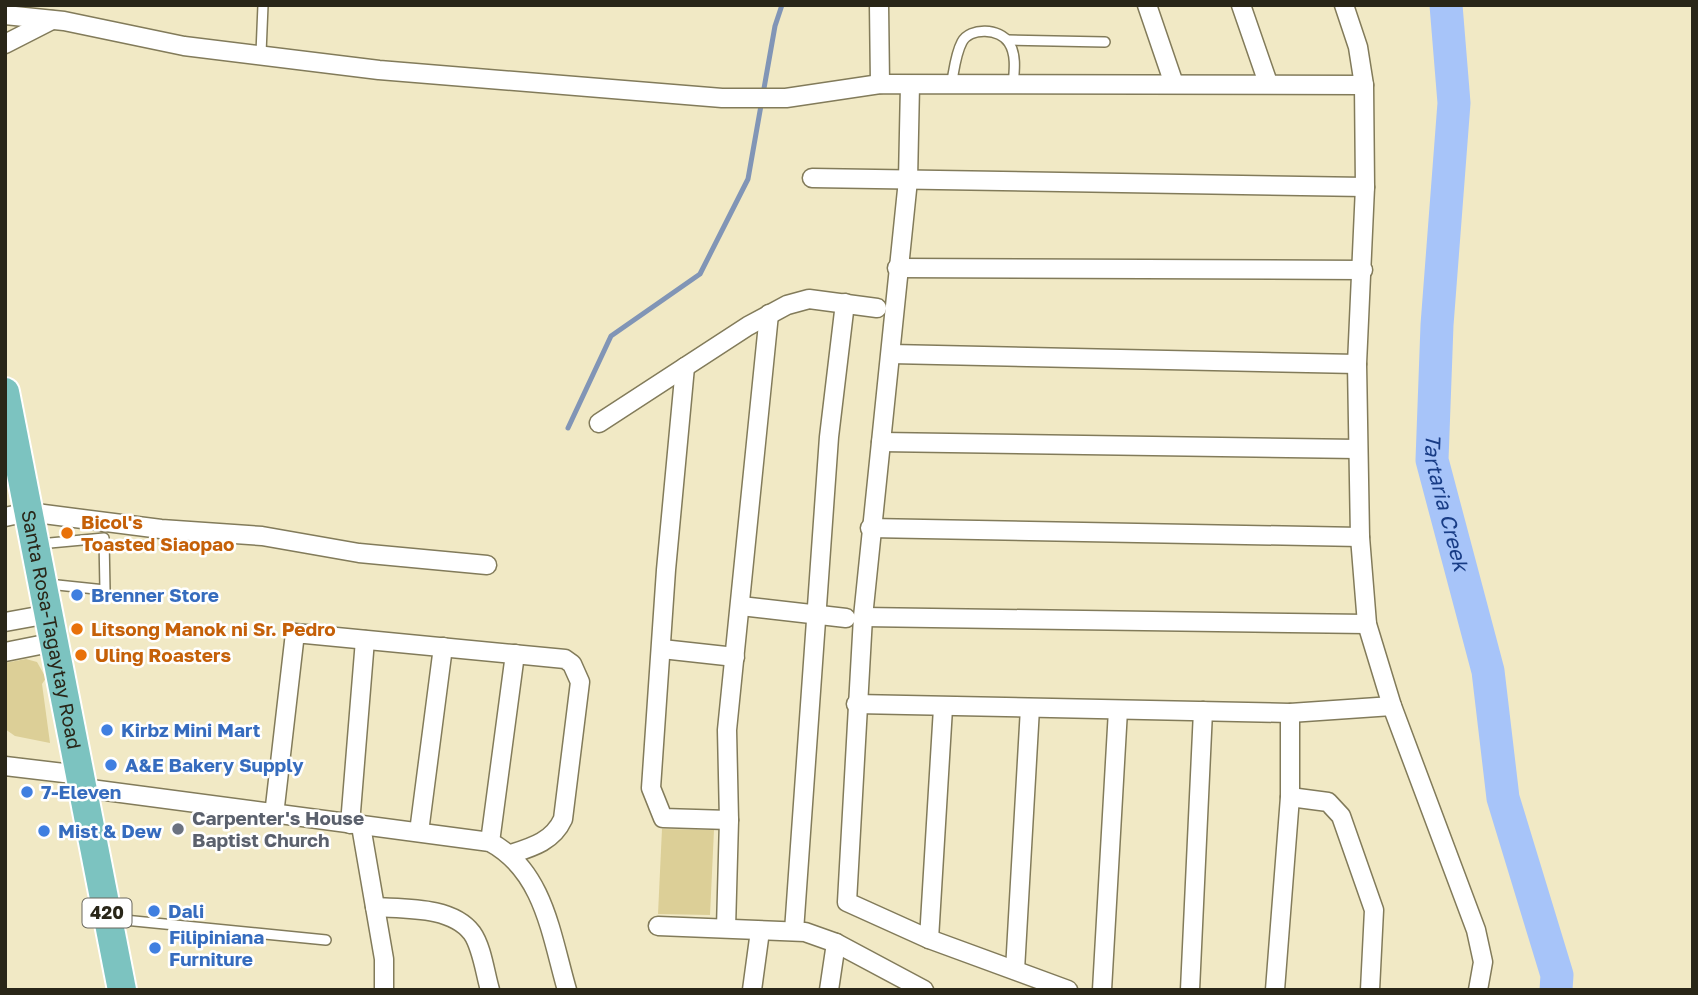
<svg xmlns="http://www.w3.org/2000/svg" width="1698" height="995" viewBox="0 0 1698 995" font-family="'Golos Text',sans-serif">
<style>
.green{fill:#dccf97}
.lines{fill:none;stroke-linecap:round;stroke-linejoin:round}
.stream{stroke:#8195b6;stroke-width:5}
.river{stroke:#a7c4f9;stroke-width:33}
.lane-casing{stroke:#827b5a;stroke-width:12}
.street-casing{stroke:#827b5a;stroke-width:21}
.primary-casing{stroke:#fff;stroke-width:32}
.lane{stroke:#fff;stroke-width:9}
.street{stroke:#fff;stroke-width:18}
.primary{stroke:#7cc3c0;stroke-width:28}
.food-dot{fill:#e8710a;stroke:#fff;stroke-width:2.5}
.shop-dot{fill:#3f7fe0;stroke:#fff;stroke-width:2.5}
.worship-dot{fill:#6b7280;stroke:#fff;stroke-width:2.5}
.labels{text-anchor:middle;stroke-width:5;stroke-linejoin:round;paint-order:stroke}
.shield{fill:#fff;stroke:#69675d;stroke-width:2}
.shield-label{font-size:18px;font-weight:bold;fill:#292618}
.food-label{font-size:19px;font-weight:bold;fill:#c56008;stroke:#fff;text-anchor:start}
.shop-label{font-size:19px;font-weight:bold;fill:#366cbe;stroke:#fff;text-anchor:start}
.street-label{font-size:19px;fill:#292618;stroke:#fff}
.worship-label{font-size:19px;font-weight:bold;fill:#5b616d;stroke:#fff;text-anchor:start}
.water-label{font-size:21px;font-style:italic;fill:#183c86;stroke:#fff}
</style>
<rect width="100%" height="100%" fill="#f1e9c5"/>
<g class="green">
<polygon points="26,659 37,662 46,678 42,684 50,743 15,736 5,729 5,663"/>
<polygon points="662,829 714,830 710,915 658,914"/>
</g>
<g class="lines">
<polyline class="stream" points="568,428 611,336 700,274 748,179 775,26 782,5"/>
<path class="river" id="s1" d="M1446,5l8,98 -17,222 -5,135 56,211 15,127 54,177 -1,15"/>
<g class="lane-casing">
<g id="lane">
<polyline points="1008,40 1105,42"/>
<polyline points="261,53 263,5"/>
<path d="M951,86c3,-14 4,-31 11,-44 8,-15 38,-14 47,1 8,12 5,30 4,43"/>
<polyline points="39,544 104,538 105,590 48,584"/>
<polyline points="114,919 326,940"/>
</g>
</g>
<g class="street-casing">
<g id="street">
<polyline points="879,5 880,84"/>
<polyline points="1147,5 1174,84"/>
<polyline points="1241,5 1268,83"/>
<polyline points="1344,5 1358,47 1364,85 1365,187 1357,364 1360,537 1367,624 1392,706 1476,930 1483,962 1478,990"/>
<polyline points="5,15 64,21 184,46 379,70 722,98 786,98 880,84 1364,85"/>
<polyline points="5,44 52,20"/>
<polyline points="910,85 908,180 863,617 847,902 929,939 1068,990"/>
<polyline points="812,178 1365,187"/>
<polyline points="897,268 1363,270"/>
<polyline points="891,354 1357,364"/>
<polyline points="685,367 666,570 651,788 663,818 729,820"/>
<polyline points="599,423 748,326 787,305 809,299 877,308"/>
<polyline points="881,442 1358,449"/>
<polyline points="5,517 28,512 161,529 262,536 359,553 487,565"/>
<polyline points="870,528 1360,537"/>
<polyline points="741,606 846,618"/>
<polyline points="863,617 1367,624"/>
<polyline points="5,622 49,614"/>
<polyline points="662,649 735,657"/>
<polyline points="5,652 55,642"/>
<polyline points="856,704 1290,713 1392,706"/>
<polyline points="5,766 81,775"/>
<path d="M83,788l407,54c54,29 61,93 77,148"/>
<polyline points="1290,797 1328,802 1341,816 1374,910 1370,990"/>
<path d="M274,815l21,-182 270,26 7,5 8,18 -17,137c-10,22 -30,28 -52,35"/>
<polyline points="350,824 365,640"/>
<polyline points="361,826 384,959 384,990"/>
<polyline points="419,832 443,647"/>
<polyline points="490,842 515,654"/>
<path d="M375,907c29,2 77,-1 97,26 10,14 13,40 18,57"/>
<polyline points="658,926 805,932 836,943 924,990"/>
<polyline points="726,928 729,820 727,730 769,314"/>
<polyline points="794,931 829,437 845,303"/>
<polyline points="929,939 943,708"/>
<polyline points="1015,970 1030,708"/>
<polyline points="752,990 760,931"/>
<polyline points="829,990 836,943"/>
<polyline points="1102,990 1118,710"/>
<polyline points="1190,990 1203,711"/>
<polyline points="1275,990 1290,797 1290,713"/>
</g>
</g>
<g class="primary-casing">
<g id="primary">
<path id="s2" d="M5,392l117,598"/>
</g>
</g>
<use href="#lane" class="lane"/>
<use href="#street" class="street"/>
<use href="#primary" class="primary"/>
</g>
<g class="food-dot">
<circle cx="67" cy="533" r="7"/>
<circle cx="77" cy="629" r="7"/>
<circle cx="81" cy="655" r="7"/>
</g>
<g class="shop-dot">
<circle cx="77" cy="595" r="7"/>
<circle cx="107" cy="730" r="7"/>
<circle cx="111" cy="765" r="7"/>
<circle cx="27" cy="792" r="7"/>
<circle cx="44" cy="831" r="7"/>
<circle cx="154" cy="911" r="7"/>
<circle cx="155" cy="948" r="7"/>
</g>
<circle class="worship-dot" cx="178" cy="829" r="7"/>
<g class="labels">
<rect class="shield" x="82.5" y="898.5" width="49" height="29" rx="5"/>
<g class="shield-label">
<text x="107" y="919">420</text>
</g>
<g class="food-label">
<text x="81" y="529">Bicol's<tspan x="81" dy="22">Toasted Siaopao</tspan></text>
<text x="91" y="636">Litsong Manok ni Sr. Pedro</text>
<text x="95" y="662">Uling Roasters</text>
</g>
<g class="shop-label">
<text x="91" y="602">Brenner Store</text>
<text x="121" y="737">Kirbz Mini Mart</text>
<text x="125" y="772">A&amp;E Bakery Supply</text>
<text x="41" y="799">7-Eleven</text>
<text x="58" y="838">Mist &amp; Dew</text>
<text x="168" y="918">Dali</text>
<text x="169" y="944">Filipiniana<tspan x="169" dy="22">Furniture</tspan></text>
</g>
<g class="street-label">
<text dy="7" stroke="none"><textPath href="#s2" startOffset="242">Santa Rosa-Tagaytay Road</textPath></text>
</g>
<g class="worship-label">
<text x="192" y="825">Carpenter's House<tspan x="192" dy="22">Baptist Church</tspan></text>
</g>
<g class="water-label">
<text dy="7" stroke="none"><textPath href="#s1" startOffset="500">Tartaria Creek</textPath></text>
</g>
</g>
<rect width="1698" height="995" fill="none" stroke="#292618" stroke-width="14"/>
</svg>
